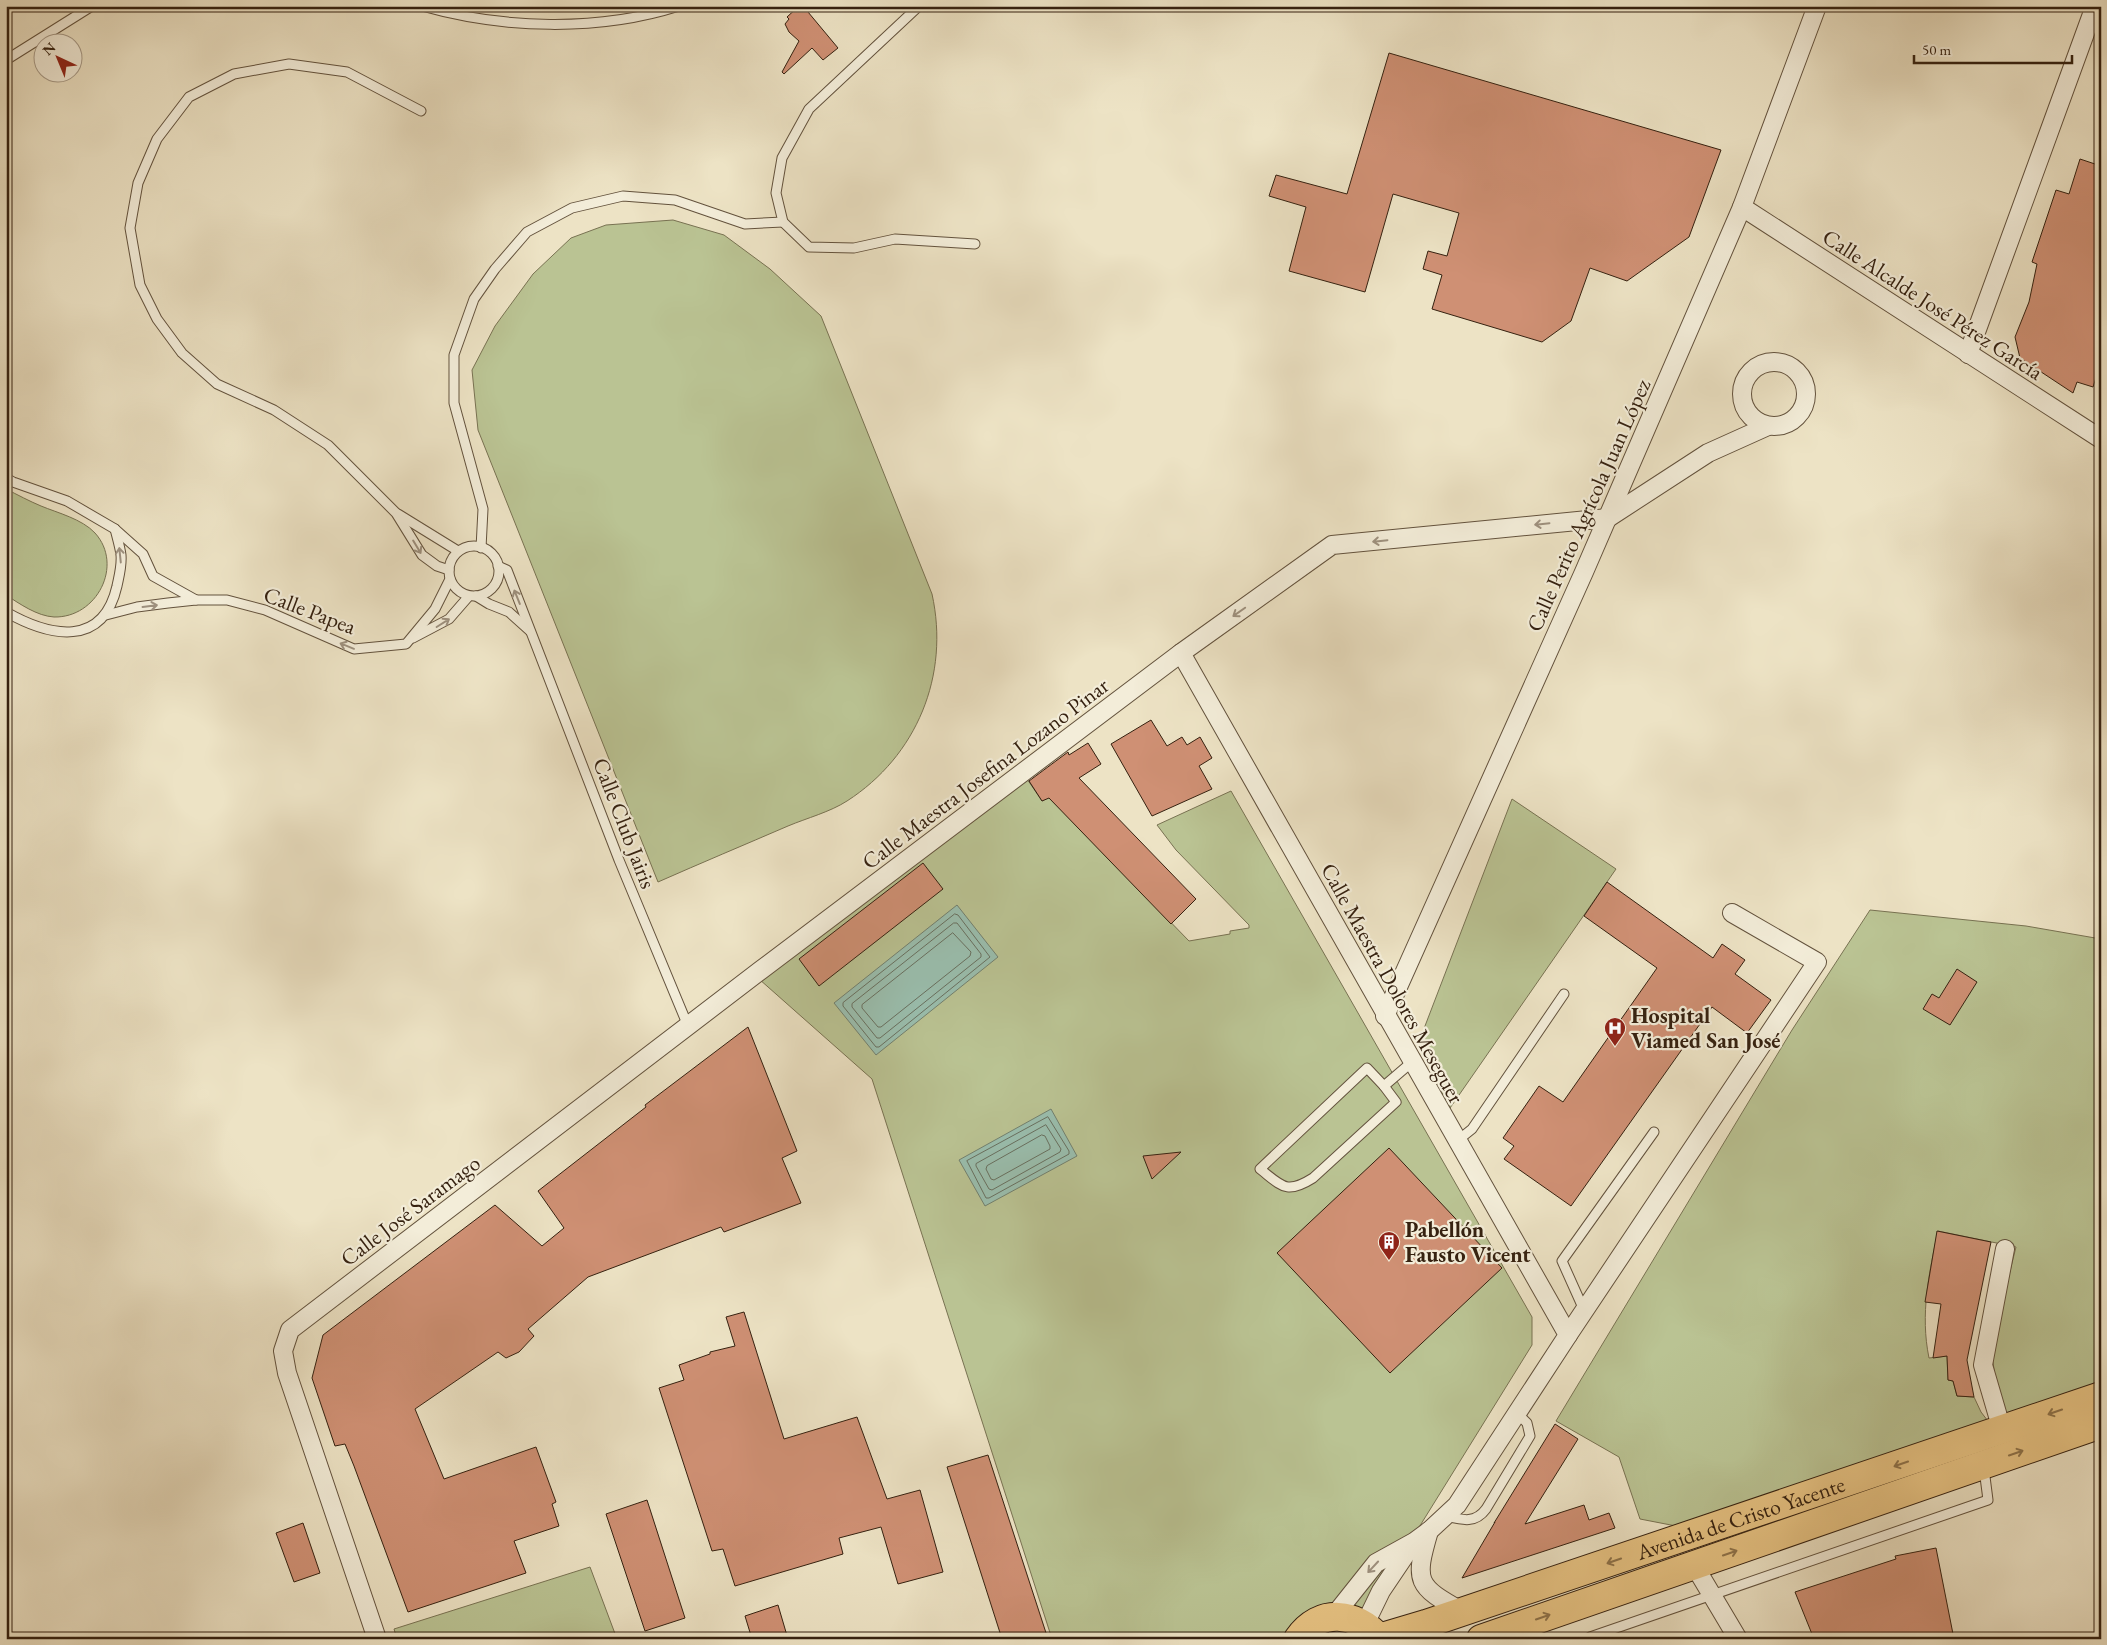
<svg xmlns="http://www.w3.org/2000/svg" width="2107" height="1645" viewBox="0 0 2107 1645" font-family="'EB Garamond',serif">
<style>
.green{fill:#bac393;stroke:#787252}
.water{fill:#9abfaf;stroke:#72806f}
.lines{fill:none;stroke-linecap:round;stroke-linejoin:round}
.shore{stroke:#687060;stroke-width:1}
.building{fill:#cf9074;stroke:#352110}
.lane-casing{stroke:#63523d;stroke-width:11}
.street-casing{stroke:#63523d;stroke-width:20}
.primary-casing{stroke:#352110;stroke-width:30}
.lane{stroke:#f3edd9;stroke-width:9}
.street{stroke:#f3edd9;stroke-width:18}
.primary{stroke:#e6c282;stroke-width:28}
.oneway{stroke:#9e917f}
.oneway2{stroke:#8e7249}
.labels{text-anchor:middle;stroke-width:4.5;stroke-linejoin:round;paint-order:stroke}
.street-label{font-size:22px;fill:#352110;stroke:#f3edd9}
.poi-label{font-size:22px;font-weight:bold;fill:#352110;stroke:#f3edd9;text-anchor:start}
</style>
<rect width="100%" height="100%" fill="#ede3c5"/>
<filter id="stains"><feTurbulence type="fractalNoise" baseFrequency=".004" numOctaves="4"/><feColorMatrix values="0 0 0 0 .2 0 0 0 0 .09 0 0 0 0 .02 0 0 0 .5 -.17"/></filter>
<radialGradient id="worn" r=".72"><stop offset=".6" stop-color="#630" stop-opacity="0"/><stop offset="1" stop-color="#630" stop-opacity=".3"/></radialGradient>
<g class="green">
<path d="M673,220l51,15 46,34 51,47 111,278c18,81 -15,162 -85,207 -17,11 -40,17 -59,25 -44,19 -87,37 -130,56l-180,-452 -6,-60 23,-44 38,-52 38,-36 35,-13z"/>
<path d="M6,489c12,6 23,12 35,17 17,7 41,13 54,27 29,32 2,85 -41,84 -17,-1 -34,-13 -48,-22z"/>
<polygon points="1025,776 1042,801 1049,797 1189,941 1230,934 1230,931 1249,928 1249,925 1176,850 1157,825 1231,791 1532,1317 1532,1345 1369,1608 1276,1639 1052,1639 872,1079 759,979"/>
<path d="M1512,799l104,70 -166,239c-14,-27 -30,-51 -25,-82z"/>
<path d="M1870,910l156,16 75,13v451l-93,31 -13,-44 -4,-30 25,-100 -78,-16c-9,42 -18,83 -9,127l18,-2 1,24 5,1 4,15 17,1 7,15 10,13 -315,101 -36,-7 -21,-62 -63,-36 236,-391z"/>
<polygon points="590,1567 617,1639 397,1639 394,1629"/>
</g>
<g class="water">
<polygon points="957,905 998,957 876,1055 834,1003"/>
<polygon points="1051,1109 1077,1156 985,1206 959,1160"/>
</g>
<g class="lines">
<g class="shore">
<polygon points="955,914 958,915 990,957 879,1047 876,1047 843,1006 843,1003"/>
<polygon points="954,923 957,923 981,954 981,957 880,1038 877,1038 852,1007 852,1004"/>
<polygon points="953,933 971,952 970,956 881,1027 878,1027 862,1008 862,1005"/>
<polygon points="1048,1117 1069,1151 1069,1154 989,1198 986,1198 967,1161"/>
<polygon points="1046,1125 1061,1149 1060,1152 992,1190 989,1189 976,1166 976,1164"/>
<polygon points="1042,1135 1045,1136 1050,1146 1050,1149 994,1180 991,1179 986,1169 987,1166"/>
</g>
</g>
<g class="building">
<polygon points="799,6 803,6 838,48 823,60 812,48 784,74 782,72 799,41 789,32 785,24 789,19 787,17"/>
<polygon points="1389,53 1721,150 1689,237 1627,281 1590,268 1571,321 1542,342 1432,309 1442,275 1423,269 1428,251 1447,256 1459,213 1393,194 1365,292 1289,271 1306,207 1269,196 1276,175 1347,194"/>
<polygon points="2080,159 2101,166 2101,362 2093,387 2077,382 2073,393 2020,358 2015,337 2029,302 2037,264 2032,262 2056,190 2069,194"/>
<polygon points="1151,720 1167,746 1182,737 1187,745 1200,737 1212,758 1199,766 1212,789 1152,816 1111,744"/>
<polygon points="1088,743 1101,764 1079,778 1196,899 1171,924 1049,798 1042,801 1029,781 1068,752 1069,755"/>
<polygon points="923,863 943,889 819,986 799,959"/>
<polygon points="1607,882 1713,958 1722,944 1745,960 1735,974 1771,1000 1747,1033 1712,1007 1571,1206 1504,1159 1514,1146 1503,1138 1539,1086 1563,1102 1657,968 1584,916"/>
<polygon points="1957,969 1977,982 1950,1025 1923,1009 1932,994 1939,998"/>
<polygon points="748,1027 797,1151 782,1158 801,1203 724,1232 721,1227 588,1277 528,1329 534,1336 519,1352 506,1358 498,1352 415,1409 444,1479 536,1447 556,1502 552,1504 559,1526 514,1541 526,1573 408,1612 354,1466 345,1444 335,1446 312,1378 323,1335 495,1205 542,1246 564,1228 538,1191 646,1107 645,1105"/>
<polygon points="1389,1148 1502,1268 1390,1373 1277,1253"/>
<polygon points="1181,1152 1152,1179 1143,1156"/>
<polygon points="1937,1231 1991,1242 1967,1360 1974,1397 1957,1396 1953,1381 1948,1380 1947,1356 1933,1358 1941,1304 1925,1302"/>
<polygon points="744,1312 784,1439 857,1417 887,1499 920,1490 943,1572 898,1584 881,1527 839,1538 843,1554 735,1586 723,1549 712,1551 659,1388 684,1380 679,1365 710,1354 710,1352 735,1346 726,1317"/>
<polygon points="1555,1424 1578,1439 1525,1524 1584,1505 1589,1520 1609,1513 1615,1528 1462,1578 1495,1522 1494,1523"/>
<polygon points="988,1455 1048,1639 1002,1639 947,1467"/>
<polygon points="647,1500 685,1618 645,1631 606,1514"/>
<polygon points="303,1523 320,1573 294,1582 276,1533"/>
<polygon points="1936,1548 1954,1639 1814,1639 1795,1592 1896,1559 1895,1556"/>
<polygon points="778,1605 788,1639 752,1639 745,1616"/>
</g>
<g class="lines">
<g class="lane-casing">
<g id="lane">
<path d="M422,6c81,23 176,26 257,0"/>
<polyline points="919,6 809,109 782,158 776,193 783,222 809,247 854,248 895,239 975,244"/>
<polyline points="6,60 92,6"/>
<polyline points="421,111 347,72 289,64 234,74 189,97 157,139 138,183 130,228 140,285 157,319 182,353 217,384 274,410 328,445 396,513 422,555 437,566 449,570"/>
<polyline points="6,478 13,482 67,501 115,529 143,554 153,576 196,600"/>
<polyline points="398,514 458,551"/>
<circle cx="474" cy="571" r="25"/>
<polyline points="481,548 483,509 454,403 454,355 474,299 495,269 527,232 572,208 623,196 675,200 745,224 783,222"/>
<polyline points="498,566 507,570 619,860 688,1026"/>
<polyline points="476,596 489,604 509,612 530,631"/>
<path d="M6,612c44,25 97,36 111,-26 2,-10 5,-20 4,-31 -1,-8 -4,-18 -6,-26"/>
<polyline points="106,615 137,607 168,603 196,600 227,600 265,610 354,649 406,644 435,609 450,579"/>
<polyline points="413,638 449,619 469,596"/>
<path d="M1367,1068l17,18 12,16 -83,76c-27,17 -31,8 -53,-9z"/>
<polyline points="1384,1086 1412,1062"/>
<polyline points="1457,1141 1472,1129 1564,994"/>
<polyline points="1584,1310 1562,1261 1654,1132"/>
<path d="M1446,1516c16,4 29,8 40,-7l44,-73 -3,-13 -10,-10"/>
<polyline points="1590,1637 1988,1500 1984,1469"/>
</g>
</g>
<g class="street-casing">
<g id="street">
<polyline points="1742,207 2101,439"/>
<polyline points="1968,354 2095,6"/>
<circle cx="1774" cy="394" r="32"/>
<polyline points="1181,653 1568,1335 1457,1505 1429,1531 1414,1542 1376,1563 1333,1617"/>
<polyline points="1385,1016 1584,572 1742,207 1817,6"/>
<polyline points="1568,1335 1817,962 1732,913"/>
<polyline points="2002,1430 1983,1365 2005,1249"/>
<path d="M1429,1531c-15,51 -13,55 34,81"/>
<polyline points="1694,1565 1738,1639"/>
<polyline points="1365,1624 1381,1591 1412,1545"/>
<polyline points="377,1639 287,1373 283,1351 290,1330 761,970 1181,653 1332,545 1608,518 1708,453 1768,426"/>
</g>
</g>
<g class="primary-casing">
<g id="primary">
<path id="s1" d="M1379,1638l47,-14 675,-228"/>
<path d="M1298,1639c22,-32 58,-27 82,0"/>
<polyline points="1481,1639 2101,1424"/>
</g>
</g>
<use href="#lane" class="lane"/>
<use href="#street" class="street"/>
<use href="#primary" class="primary"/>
</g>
<defs><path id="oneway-shaft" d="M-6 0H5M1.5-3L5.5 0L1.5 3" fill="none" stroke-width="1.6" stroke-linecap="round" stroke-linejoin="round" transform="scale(1.25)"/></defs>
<g class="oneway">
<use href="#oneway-shaft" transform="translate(1542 524) rotate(174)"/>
<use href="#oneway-shaft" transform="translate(1380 541) rotate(174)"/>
<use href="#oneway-shaft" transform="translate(417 547) rotate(59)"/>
<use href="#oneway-shaft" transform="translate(120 555) rotate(-96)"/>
<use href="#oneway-shaft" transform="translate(517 597) rotate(-112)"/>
<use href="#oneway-shaft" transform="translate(150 606) rotate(-7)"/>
<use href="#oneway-shaft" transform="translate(1239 612) rotate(145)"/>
<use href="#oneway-shaft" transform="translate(443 623) rotate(-32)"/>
<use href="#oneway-shaft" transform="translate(347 646) rotate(-158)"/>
<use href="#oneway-shaft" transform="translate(1373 1567) rotate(133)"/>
</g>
<g class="oneway2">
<use href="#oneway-shaft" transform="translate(2055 1412) rotate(161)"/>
<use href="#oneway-shaft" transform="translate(2016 1453) rotate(-19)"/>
<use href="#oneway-shaft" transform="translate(1901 1464) rotate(161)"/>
<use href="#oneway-shaft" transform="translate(1730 1553) rotate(-19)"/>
<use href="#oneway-shaft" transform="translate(1614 1561) rotate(161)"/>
<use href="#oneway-shaft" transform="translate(1543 1617) rotate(-19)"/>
</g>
<defs>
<g id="hospital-pin" transform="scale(1.125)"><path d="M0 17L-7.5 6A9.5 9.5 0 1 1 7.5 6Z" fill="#8f2418" stroke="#f3edd9"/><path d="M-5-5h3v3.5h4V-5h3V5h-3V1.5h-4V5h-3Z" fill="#fff"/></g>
<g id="building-pin" transform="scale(1.125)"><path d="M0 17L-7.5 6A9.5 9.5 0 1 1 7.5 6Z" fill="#8f2418" stroke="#f3edd9"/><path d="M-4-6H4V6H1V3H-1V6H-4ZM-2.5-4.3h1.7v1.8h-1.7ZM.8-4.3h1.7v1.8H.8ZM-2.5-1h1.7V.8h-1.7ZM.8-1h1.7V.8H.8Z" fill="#fff"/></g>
</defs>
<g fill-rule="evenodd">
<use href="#hospital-pin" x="1615" y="1028"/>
<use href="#building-pin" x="1389" y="1242"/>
</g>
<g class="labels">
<g class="street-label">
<text transform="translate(1933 304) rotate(33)" y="8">Calle Alcalde José Pérez García</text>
<text transform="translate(1588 505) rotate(-66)" y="8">Calle Perito Agrícola Juan López</text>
<text transform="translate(310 610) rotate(21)" y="8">Calle Papea</text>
<text transform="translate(985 773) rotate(-37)" y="8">Calle Maestra Josefina Lozano Pinar</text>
<text transform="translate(625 823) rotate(69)" y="8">Calle Club Jairis</text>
<text transform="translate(1393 983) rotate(61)" y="8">Calle Maestra Dolores Meseguer</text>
<text transform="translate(410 1210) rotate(-37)" y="8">Calle José Saramago</text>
<text dy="8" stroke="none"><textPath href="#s1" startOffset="381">Avenida de Cristo Yacente</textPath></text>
</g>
<g class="poi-label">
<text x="1631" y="1023">Hospital<tspan x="1631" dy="25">Viamed San José</tspan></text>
<text x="1405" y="1237">Pabellón<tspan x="1405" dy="25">Fausto Vicent</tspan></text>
</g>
</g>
<rect width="2107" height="1645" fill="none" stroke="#ede3c5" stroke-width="25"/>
<rect x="8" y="8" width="2092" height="1630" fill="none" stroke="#352110" stroke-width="2.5"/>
<rect x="12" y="12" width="2082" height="1620" fill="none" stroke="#352110"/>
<g transform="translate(58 58) rotate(316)"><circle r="24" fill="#f3edd9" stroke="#a79b89"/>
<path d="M0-4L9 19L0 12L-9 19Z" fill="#8f2418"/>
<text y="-8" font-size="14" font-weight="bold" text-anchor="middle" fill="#352110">N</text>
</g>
<path d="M1914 55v8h158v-8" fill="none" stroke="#352110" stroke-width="2.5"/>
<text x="1922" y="55" font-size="15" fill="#352110" stroke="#f3edd9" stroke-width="4" paint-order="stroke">50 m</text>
<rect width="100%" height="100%" filter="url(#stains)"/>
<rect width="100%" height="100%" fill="url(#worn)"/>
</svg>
